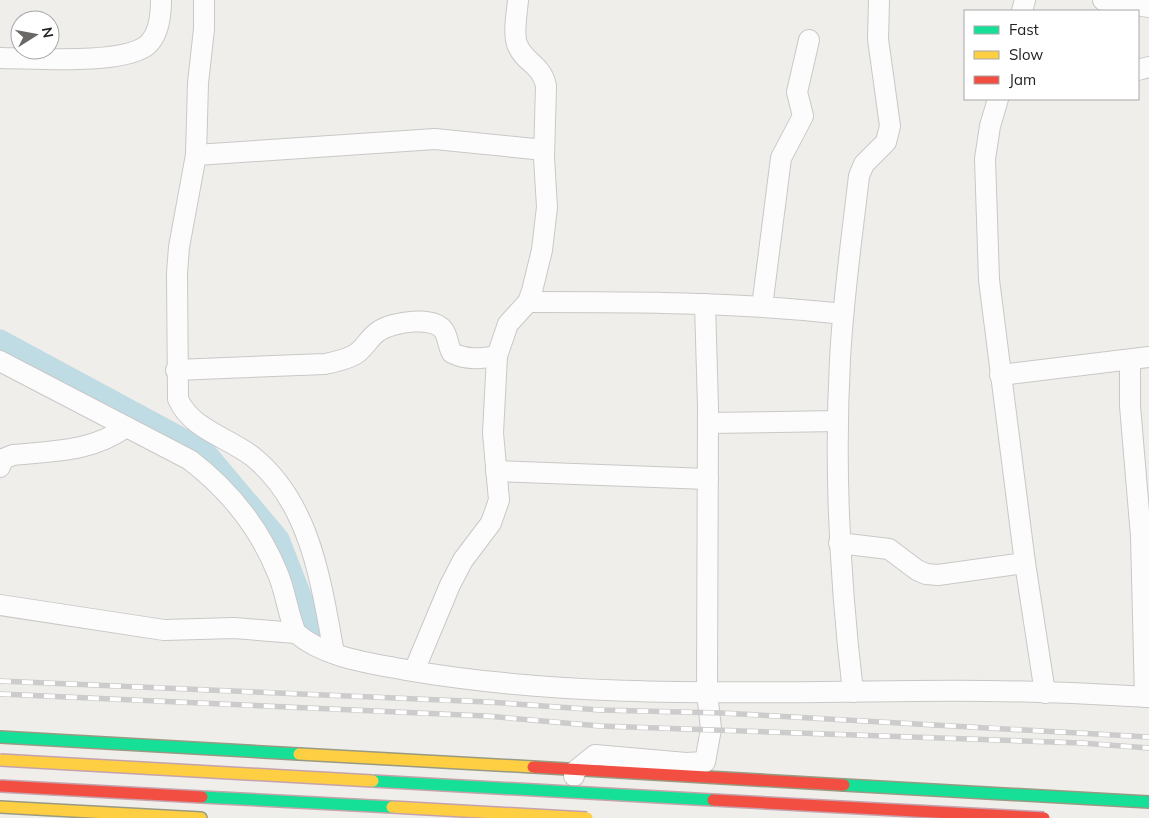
<svg xmlns="http://www.w3.org/2000/svg" width="1149" height="818" viewBox="0 0 1149 818" font-family="Mulish,sans-serif">
<style>
.lines{fill:none;stroke-linecap:round;stroke-linejoin:round}
.canal{stroke:#bfdbe3;stroke-width:21}
.street-casing{stroke:#c9c8c7;stroke-width:22}
.fast-casing{stroke:#999a82;stroke-width:14}
.slow-casing{stroke:#999a82;stroke-width:14}
.jam-casing{stroke:#999a82;stroke-width:14}
.street{stroke:#fdfcfc;stroke-width:20}
.fast{stroke:#16e098;stroke-width:11}
.slow{stroke:#ffcf43;stroke-width:11}
.jam{stroke:#f24e42;stroke-width:11}
.rail-casing{stroke:#ccc;stroke-width:5.5}
.rail{stroke:#fff;stroke-width:4;stroke-dasharray:11;stroke-linecap:butt}
.fast-bridge-casing{stroke:#c5a2ac;stroke-width:14;stroke-linecap:butt}
.slow-bridge-casing{stroke:#c5a2ac;stroke-width:14;stroke-linecap:butt}
.jam-bridge-casing{stroke:#c5a2ac;stroke-width:14;stroke-linecap:butt}
.fast-bridge{stroke:#16e098;stroke-width:11}
.slow-bridge{stroke:#ffcf43;stroke-width:11}
.jam-bridge{stroke:#f24e42;stroke-width:11}
</style>
<rect width="100%" height="100%" fill="#f0eeeb"/>
<g class="lines">
<polyline class="canal" points="0,340 204,450 279,539 314,629"/>
<g class="street-casing">
<g id="street">
<path d="M204,0v29l-6,54 -2,72 -17,92 -2,26 1,126c13,30 49,38 74,57 59,47 69,127 82,197"/>
<polyline points="1103,0 1149,7"/>
<polyline points="1022,11 1025,0"/>
<path d="M0,58c34,0 119,7 146,-12 13,-10 15,-31 15,-46"/>
<polyline points="1138,70 1149,67"/>
<polyline points="998,99 990,126 985,159 989,280 1025,563 1045,693"/>
<polyline points="196,155 435,139 544,150"/>
<path d="M528,302c105,0 210,0 315,12"/>
<polyline points="762,307 781,158 803,116 797,92 809,40"/>
<path d="M0,361l190,99c39,30 70,69 88,114 8,19 10,41 18,59 29,25 74,30 110,37 168,29 340,22 509,21 78,-1 157,1 234,6"/>
<polyline points="1130,361 1130,406 1141,536 1145,697"/>
<path d="M176,370l149,-6c10,-2 20,-4 29,-9 10,-5 15,-18 25,-24 14,-9 55,-16 65,0 4,6 4,15 8,22 15,7 28,6 45,3"/>
<polyline points="1000,375 1149,357"/>
<polyline points="708,423 838,421"/>
<path d="M0,467l3,-8 10,-4c40,-4 79,-3 113,-28"/>
<polyline points="496,471 708,479"/>
<polyline points="839,543 889,549 917,570 926,574 938,575 1025,563"/>
<polyline points="0,605 164,630 234,628 296,633"/>
<path d="M414,671l36,-86 13,-25 28,-37 8,-23 -6,-67 4,-77 11,-32 20,-22 4,-11 10,-41 5,-43 -3,-49 2,-72c-4,-22 -22,-23 -29,-42 -4,-12 0,-31 1,-44"/>
<path d="M853,692c-13,-110 -19,-221 -13,-332 3,-62 12,-123 19,-184l5,-12 22,-22 4,-16 -12,-87 1,-39"/>
<polyline points="574,776 575,771 595,755 686,763 705,762 711,729 707,692 708,407 705,304"/>
</g>
</g>
<g class="fast-casing">
<g id="fast">
<polyline points="0,737 299,754"/>
<polyline points="844,785 1149,802"/>
</g>
</g>
<g class="slow-casing">
<g id="slow">
<polyline points="299,754 533,767"/>
<polyline points="0,807 201,818"/>
</g>
</g>
<g class="jam-casing">
<polyline id="jam" points="533,767 844,785"/>
</g>
<use href="#street" class="street"/>
<use href="#fast" class="fast"/>
<use href="#slow" class="slow"/>
<use href="#jam" class="jam"/>
<g class="rail-casing">
<g id="rail">
<polyline points="0,681 488,702 600,710 722,713 1149,737"/>
<polyline points="0,694 486,716 600,726 1081,743 1149,748"/>
</g>
</g>
<use href="#rail" class="rail"/>
<g class="fast-bridge-casing">
<g id="fast-bridge">
<polyline points="373,781 713,800"/>
<polyline points="202,797 392,807"/>
</g>
</g>
<g class="slow-bridge-casing">
<g id="slow-bridge">
<polyline points="0,760 373,781"/>
<polyline points="392,807 587,818"/>
</g>
</g>
<g class="jam-bridge-casing">
<g id="jam-bridge">
<polyline points="0,786 202,797"/>
<polyline points="713,800 1044,818"/>
</g>
</g>
<use href="#fast-bridge" class="fast-bridge"/>
<use href="#slow-bridge" class="slow-bridge"/>
<use href="#jam-bridge" class="jam-bridge"/>
</g>
<rect x="964" y="10" width="175" height="90" fill="#ffffff" stroke="#a7a7a7"/>
<rect x="974" y="26" width="25" height="8" fill="#16e098" stroke="#a7a7a7"/>
<text x="1009" y="35" font-size="15" fill="#222222">Fast</text>
<rect x="974" y="51" width="25" height="8" fill="#ffcf43" stroke="#a7a7a7"/>
<text x="1009" y="60" font-size="15" fill="#222222">Slow</text>
<rect x="974" y="76" width="25" height="8" fill="#f24e42" stroke="#a7a7a7"/>
<text x="1009" y="85" font-size="15" fill="#222222">Jam</text>
<g transform="translate(35 35) rotate(79)"><circle r="24" fill="#ffffff" stroke="#a7a7a7"/>
<path d="M0-4L9 19L0 12L-9 19Z" fill="#6a6968"/>
<text y="-8" font-size="14" font-weight="bold" text-anchor="middle" fill="#222222">N</text>
</g>
</svg>
